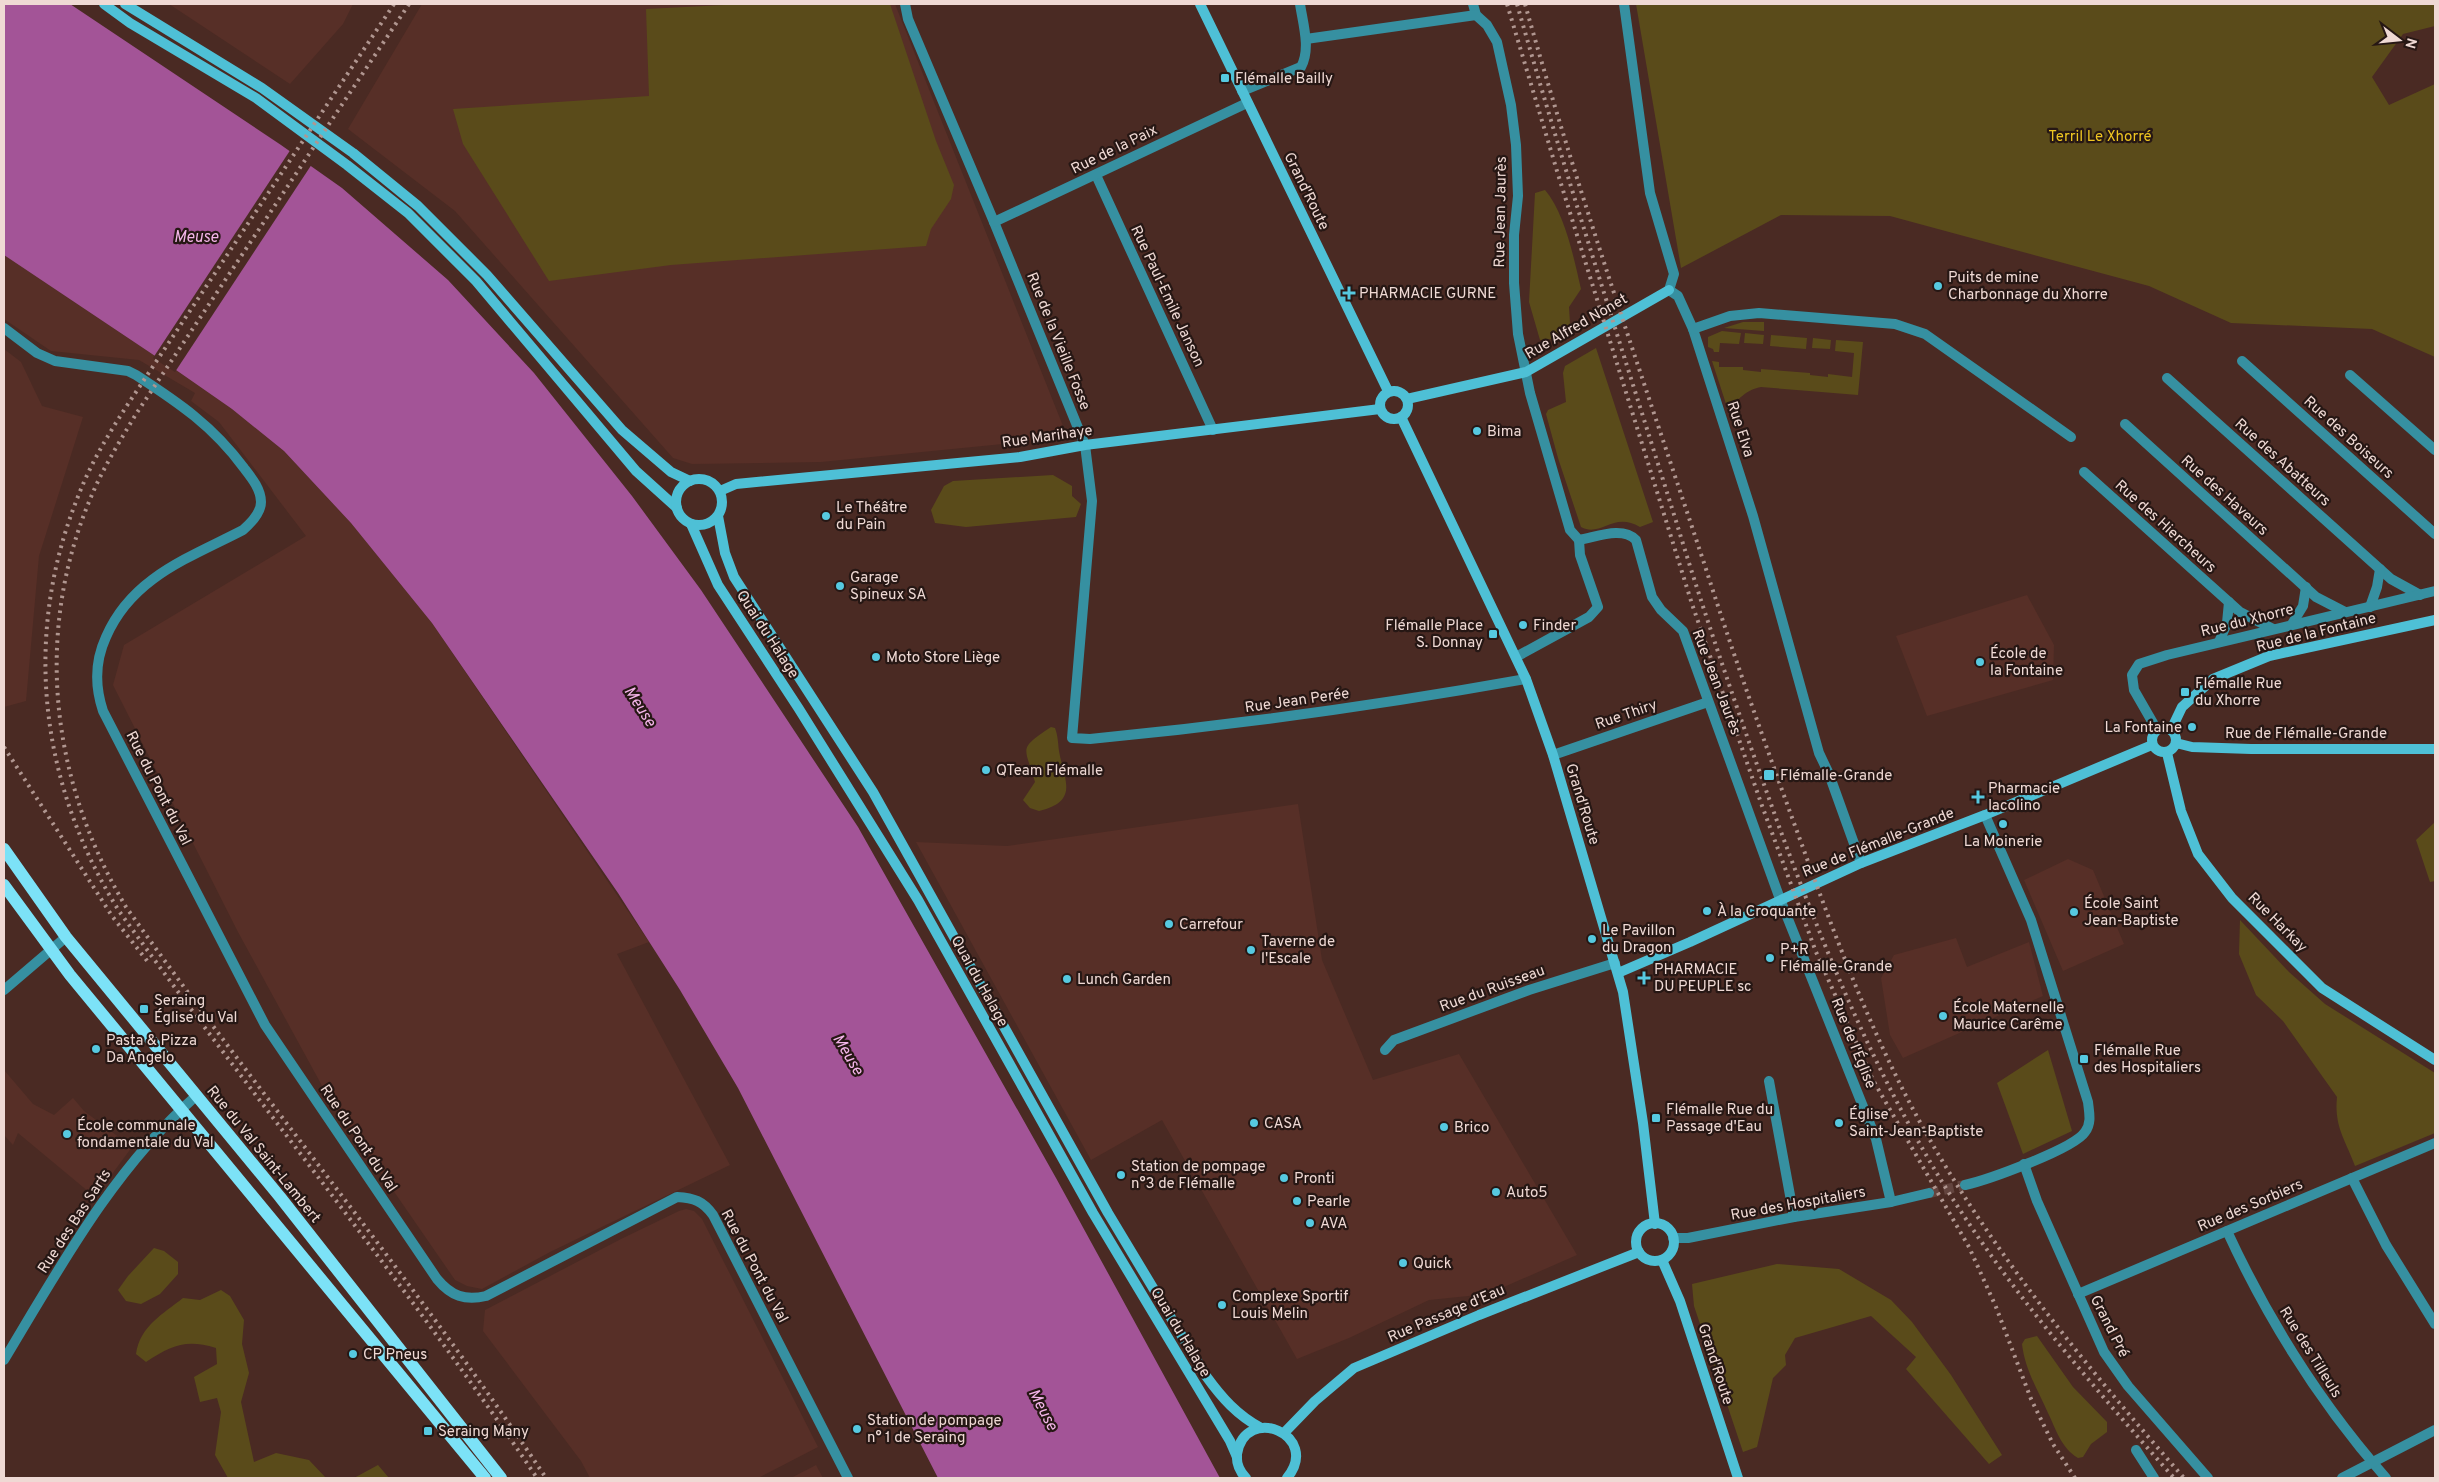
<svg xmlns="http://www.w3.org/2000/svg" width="2439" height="1482" viewBox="0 0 2439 1482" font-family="Overpass,sans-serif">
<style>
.built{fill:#572f27}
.green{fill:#5a4b1a}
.water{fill:#a35497}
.pier{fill:#4a2a23}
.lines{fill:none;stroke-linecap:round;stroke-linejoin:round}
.street-tunnel{stroke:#63443e;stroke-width:10;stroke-dasharray:10 5;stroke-linecap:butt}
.street{stroke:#3690a1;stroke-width:10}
.secondary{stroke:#4ec0d6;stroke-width:10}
.primary{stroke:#7ce2f7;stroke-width:12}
.rail{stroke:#b09690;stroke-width:4;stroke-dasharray:2.5 5;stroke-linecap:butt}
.poi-dot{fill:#56c9e0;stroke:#261714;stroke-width:2}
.labels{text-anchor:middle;stroke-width:4.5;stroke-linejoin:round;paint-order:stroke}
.poi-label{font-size:15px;fill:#efd9d4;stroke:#261714;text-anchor:start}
.park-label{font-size:15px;fill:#eec521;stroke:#261714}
.street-label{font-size:15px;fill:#efd9d4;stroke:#261714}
.water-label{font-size:16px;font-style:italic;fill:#f4b5e9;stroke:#261714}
</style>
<rect width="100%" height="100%" fill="#4a2a23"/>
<g class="built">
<polygon points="169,4 353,4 343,24 290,84"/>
<polygon points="422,4 895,4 1063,426 1053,439 821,462 692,464 673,458 455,211 348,129"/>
<polygon points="4,255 176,370 232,409 284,451 351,523 432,623 649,942 617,954 730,1165 550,1252 482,1289 467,1286 455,1280 326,1093 238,932 113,685 124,645 306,536 219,422 191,401 195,393 139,360 51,351 4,319"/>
<polygon points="4,349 21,362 42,406 83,417 39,556 26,701 4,707"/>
<polygon points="2027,595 2054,645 2053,680 1927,716 1896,636"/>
<polygon points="1298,804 1322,960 1373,1080 1459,1054 1577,1255 1488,1294 1429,1300 1349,1338 1297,1359 1162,1120 1091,1160 916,842 1007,846"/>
<polygon points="2068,859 2093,870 2124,944 2063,971 2024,880"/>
<polygon points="1956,938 1967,967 2029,942 2043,996 1903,1058 1890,1035 1881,978 1894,955"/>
<polygon points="4,1070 33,1104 54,1115 73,1098 84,1111 132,1147 95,1197 18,1133 13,1145 4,1135"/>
<polygon points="686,1209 694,1211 702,1219 818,1447 758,1478 590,1478 581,1461 483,1331 485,1310 621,1239 679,1211"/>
<polygon points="816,1465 823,1478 791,1478"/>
</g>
<g class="green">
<polygon points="744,4 890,4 936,141 954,185 951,199 931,229 926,246 671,265 549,281 463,144 453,109 649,96 646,9"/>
<polygon points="1636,4 2435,4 2435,26 2403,34 2372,77 2389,105 2435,84 2435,357 2372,329 2231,323 2149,286 1890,216 1781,215 1681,268"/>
<path d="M1545,190c20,23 29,69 36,99l-12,18 1,16 -6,15 -24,2 -11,-38 6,-109z"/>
<polygon points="1743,322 1764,322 1764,331 1724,328"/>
<polygon points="1722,331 1741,333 1739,344 1720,343 1719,352 1714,352 1713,349 1708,347 1708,337"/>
<polygon points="1745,333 1764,335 1763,344 1744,343"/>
<polygon points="1771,335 1807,338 1806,349 1770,346"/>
<polygon points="1813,338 1831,340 1830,349 1812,348"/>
<path d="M1836,340l27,2 -5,53 -97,-8c-13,2 -26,13 -30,24l-3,-1 -16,-49 7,1v5h24v3l18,2v-3l49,4v2l18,2v-3l24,3 2,-24 -19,-2z"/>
<path d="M1596,348l57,174 -13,5c-27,-16 -39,11 -59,0l-23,-69 -12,-44 2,-4 18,-8 -3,-29 2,-7z"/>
<polygon points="1053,475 1072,486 1072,496 1081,504 1076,517 966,527 935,523 931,510 944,486 953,481"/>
<path d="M1051,727l4,1c3,8 3,15 4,23 5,29 21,50 -20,60l-9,-3 -7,-8 12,-18c-10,-36 -18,-32 16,-55z"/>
<polygon points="2435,822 2435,881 2430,882 2416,840"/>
<path d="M2240,920l49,52 36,32 110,69v60l-80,33c-10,-27 -21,-39 -18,-69l-54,-76 -27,-26 -17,-41z"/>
<polygon points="2048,1050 2072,1131 2023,1154 1997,1083"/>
<polygon points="154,1248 164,1251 178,1262 178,1274 160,1294 141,1304 126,1301 118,1290 128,1276"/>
<polygon points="1777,1264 1839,1269 1891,1300 1912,1322 1951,1375 2002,1455 1989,1464 1906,1369 1916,1357 1871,1316 1795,1338 1785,1355 1786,1365 1773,1378 1757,1447 1743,1452 1694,1306 1692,1284"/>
<path d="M221,1290l9,6 14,24 -2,24 7,29 -8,29 13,60 22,-9 33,7 17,18h-98l-13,-23 6,-43 -4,-14 -17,4 -6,-25 23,-13 -1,-16c-30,-9 -44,-3 -70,14l-10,-8c4,-28 27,-40 47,-56l17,2z"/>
<path d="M2037,1336l36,51 34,35v10l-16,12 -8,13 -5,1c-17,-10 -22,-29 -30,-45 -10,-23 -23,-43 -26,-69l3,-5z"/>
<polygon points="378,1465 389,1478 354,1478"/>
</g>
<polygon class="water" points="4,4 70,4 281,145 342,188 448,280 534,373 632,496 701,590 858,827 1056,1178 1220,1478 938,1478 738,1088 680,990 618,893 432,623 351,523 284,451 232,409 176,370 4,255"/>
<polygon class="pier" points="291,149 312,164 175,372 153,358"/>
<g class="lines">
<polyline class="street-tunnel" points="1929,1193 1965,1185"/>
<g class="street">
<path d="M905,4l3,15 86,203 91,223 7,56 -20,237 18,1c146,-14 291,-34 436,-60"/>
<path d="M1473,4l3,11 11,10 10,17 14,63 5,40 2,51 -4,39v48l4,51 12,59 40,137 9,10c18,-3 43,-14 57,0l16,57 9,13 22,21 97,268 96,240 15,63"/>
<polyline points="1624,4 1650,193 1674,274 1669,290 1678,296 1693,329 1753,516 1819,753 1829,774 1861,863"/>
<polyline points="1306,39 1476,15"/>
<path d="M1242,91l59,-24c10,-18 2,-43 -1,-63"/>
<polyline points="1096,175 1213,430"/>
<polyline points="994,222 1247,103"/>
<path d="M4,328l33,25 18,8 73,10 8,4c43,28 77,51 108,93 7,9 17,21 17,34 0,11 -10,21 -18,28 -54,28 -111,47 -137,107 -11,24 -11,50 -3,74l162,314 172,254c14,17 28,22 49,17l191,-99c17,1 26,4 36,18l135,263"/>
<polyline points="1693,329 1730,316 1759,313 1895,324 1925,334 2071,437"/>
<polyline points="2242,361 2435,534"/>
<polyline points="2350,375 2435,450"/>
<polyline points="2167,378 2391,579 2420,595"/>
<polyline points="2125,424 2316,597 2345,612"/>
<polyline points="2084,472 2240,612 2273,629"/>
<polyline points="2370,607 2377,587 2380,569"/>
<polyline points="2292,624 2303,606 2306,587"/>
<polyline points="2219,642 2227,623 2229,602"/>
<polyline points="1516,657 1589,617 1598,607 1580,555 1579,540"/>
<polyline points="2157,730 2134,690 2132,675 2139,664 2167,655 2435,591"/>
<polyline points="1553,755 1708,702"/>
<polyline points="4,990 66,937"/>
<polyline points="1385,1050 1394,1040 1529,990 1615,963"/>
<polyline points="1769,1081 1794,1217"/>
<polyline points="2024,1164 2037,1201 2104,1352 2128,1386 2208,1478"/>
<polyline points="2352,1178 2386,1245 2435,1324"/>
<path d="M1965,1185c22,-5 109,-36 120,-53 7,-9 4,-20 3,-30l-57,-182 -46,-105"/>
<path d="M2227,1231c42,91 93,172 159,247"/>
<polyline points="1673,1238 1688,1238 1794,1217 1891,1202 1929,1193"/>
<polyline points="2078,1294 2435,1143"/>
<path d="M4,1360c56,-93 110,-192 192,-264"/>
<polyline points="2136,1450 2154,1478"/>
<polyline points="2342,1478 2435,1430"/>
</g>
<g class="secondary">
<polyline points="104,4 130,23 256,98 347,165 408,213 476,281 636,471 677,508"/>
<polyline points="125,4 262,88 353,153 418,206 487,275 622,430 671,472 690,481"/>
<polyline points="1200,4 1388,391"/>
<circle cx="1394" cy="405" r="14"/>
<polyline points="1407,399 1526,372 1669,290"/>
<polyline points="1401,417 1526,679 1553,755 1623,992 1643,1123 1655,1224"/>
<circle cx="699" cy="502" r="23"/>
<polyline points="720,491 736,484 1020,457 1085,445 1380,409"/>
<path d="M718,516l7,37 9,24 139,215 235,421 98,163c16,22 31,39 55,52"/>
<polyline points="691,524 718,585 799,709 918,900 1093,1213 1230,1441 1237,1457"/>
<circle cx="2164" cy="740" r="12"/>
<polyline points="2171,730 2182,707 2213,679 2269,656 2435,620"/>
<polyline points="2176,743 2192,747 2251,749 2435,749"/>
<polyline points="2167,753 2181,811 2198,854 2232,898 2322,988 2435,1060"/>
<polyline points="1618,973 1690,942 1861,863 1985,815 2152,745"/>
<circle cx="1655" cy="1242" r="19"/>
<polyline points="1662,1260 1680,1301 1738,1478"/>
<polyline points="1284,1433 1315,1401 1354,1368 1479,1315 1639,1252"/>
<path d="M1246,1478c-6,-6 -10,-15 -9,-24 8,-51 85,-19 50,24"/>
</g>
<g class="primary">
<polyline points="4,849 66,937 280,1197 501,1478"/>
<polyline points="4,885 70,975 485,1478"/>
</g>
<g class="rail">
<path d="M394,4l-268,403c-18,28 -35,56 -47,87 -57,140 -40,289 40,417 137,191 287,372 418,567"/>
<path d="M409,4l-273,410c-16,27 -33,54 -45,83 -58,137 -40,284 35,410 137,193 289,374 420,571"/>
<polyline points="1507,4 1557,171 1692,604 1761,803 1816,952 1873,1080 1969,1247 1996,1307 2031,1399 2053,1444 2075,1478"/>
<path d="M1517,4c49,173 105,345 159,517 32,105 68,208 105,311 41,110 85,219 144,321 68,119 159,223 249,325"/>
<path d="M1525,4c53,189 118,375 180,562 30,94 63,186 97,279 38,105 78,211 135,307 70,119 157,223 247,326"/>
<polyline points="4,747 112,916 148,962"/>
</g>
</g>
<g class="poi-dot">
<rect x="1220" y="73" width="10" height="10" rx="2.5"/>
<circle cx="1938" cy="286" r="5"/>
<path d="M1346.5 285.5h5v5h5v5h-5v5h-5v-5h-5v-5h5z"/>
<circle cx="1477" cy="431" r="5"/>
<circle cx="826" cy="516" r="5"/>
<circle cx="840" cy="586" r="5"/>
<circle cx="1523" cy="625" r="5"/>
<rect x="1488" y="629" width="10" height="10" rx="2.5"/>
<circle cx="876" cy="657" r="5"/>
<circle cx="1980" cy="662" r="5"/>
<rect x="2180" y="687" width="10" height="10" rx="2.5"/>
<circle cx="2192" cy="727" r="5"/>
<circle cx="986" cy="770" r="5"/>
<rect x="1763" y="769" width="12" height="12" rx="2.5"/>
<path d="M1975.5 789.5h5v5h5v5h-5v5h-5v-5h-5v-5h5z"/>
<circle cx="2003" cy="824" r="5"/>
<circle cx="1707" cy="911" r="5"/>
<circle cx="2074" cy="912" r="5"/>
<circle cx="1169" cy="924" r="5"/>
<circle cx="1592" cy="939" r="5"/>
<circle cx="1251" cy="950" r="5"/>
<circle cx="1770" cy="958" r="5"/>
<path d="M1641.5 970.5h5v5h5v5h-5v5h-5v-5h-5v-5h5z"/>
<circle cx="1067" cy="979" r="5"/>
<rect x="139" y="1004" width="10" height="10" rx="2.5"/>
<circle cx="1943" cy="1016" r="5"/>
<circle cx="96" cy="1049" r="5"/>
<rect x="2079" y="1054" width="10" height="10" rx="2.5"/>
<rect x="1651" y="1113" width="10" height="10" rx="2.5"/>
<circle cx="1254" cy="1123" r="5"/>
<circle cx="1839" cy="1123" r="5"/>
<circle cx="1444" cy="1127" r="5"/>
<circle cx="67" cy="1134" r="5"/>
<circle cx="1121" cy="1175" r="5"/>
<circle cx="1284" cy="1178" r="5"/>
<circle cx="1496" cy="1192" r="5"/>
<circle cx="1297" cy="1201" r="5"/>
<circle cx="1310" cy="1223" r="5"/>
<circle cx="1403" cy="1263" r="5"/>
<circle cx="1222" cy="1305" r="5"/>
<circle cx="353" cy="1354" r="5"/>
<circle cx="857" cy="1429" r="5"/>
<rect x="423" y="1426" width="10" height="10" rx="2.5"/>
</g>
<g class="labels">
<g class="poi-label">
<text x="1235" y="83">Flémalle Bailly</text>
<text x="1948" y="282">Puits de mine<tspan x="1948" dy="17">Charbonnage du Xhorre</tspan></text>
<text x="1359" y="298">PHARMACIE GURNE</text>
<text x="1487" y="436">Bima</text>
<text x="836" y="512">Le Théâtre<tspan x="836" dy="17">du Pain</tspan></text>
<text x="850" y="582">Garage<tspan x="850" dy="17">Spineux SA</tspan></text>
<text x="1483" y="630" text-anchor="end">Flémalle Place<tspan x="1483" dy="17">S. Donnay</tspan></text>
<text x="1533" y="630">Finder</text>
<text x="1990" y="658">École de<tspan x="1990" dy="17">la Fontaine</tspan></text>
<text x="886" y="662">Moto Store Liège</text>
<text x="2195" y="688">Flémalle Rue<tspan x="2195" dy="17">du Xhorre</tspan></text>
<text x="2182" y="732" text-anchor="end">La Fontaine</text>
<text x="996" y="775">QTeam Flémalle</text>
<text x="1780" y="780">Flémalle-Grande</text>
<text x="1988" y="793">Pharmacie<tspan x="1988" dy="17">Iacolino</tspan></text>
<text x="2003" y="846" text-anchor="middle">La Moinerie</text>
<text x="2084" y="908">École Saint<tspan x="2084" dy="17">Jean-Baptiste</tspan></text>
<text x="1717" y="916">À la Croquante</text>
<text x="1179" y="929">Carrefour</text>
<text x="1602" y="935">Le Pavillon<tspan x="1602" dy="17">du Dragon</tspan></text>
<text x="1261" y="946">Taverne de<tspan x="1261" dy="17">l'Escale</tspan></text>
<text x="1780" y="954">P+R<tspan x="1780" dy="17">Flémalle-Grande</tspan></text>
<text x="1654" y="974">PHARMACIE<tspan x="1654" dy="17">DU PEUPLE sc</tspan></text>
<text x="1077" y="984">Lunch Garden</text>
<text x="154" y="1005">Seraing<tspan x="154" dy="17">Église du Val</tspan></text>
<text x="1953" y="1012">École Maternelle<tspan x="1953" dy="17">Maurice Carême</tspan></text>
<text x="106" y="1045">Pasta &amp; Pizza<tspan x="106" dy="17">Da Angelo</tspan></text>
<text x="2094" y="1055">Flémalle Rue<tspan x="2094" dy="17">des Hospitaliers</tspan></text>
<text x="1666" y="1114">Flémalle Rue du<tspan x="1666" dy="17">Passage d'Eau</tspan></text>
<text x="1849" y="1119">Église<tspan x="1849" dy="17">Saint-Jean-Baptiste</tspan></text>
<text x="1264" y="1128">CASA</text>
<text x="77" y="1130">École communale<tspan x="77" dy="17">fondamentale du Val</tspan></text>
<text x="1454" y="1132">Brico</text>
<text x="1131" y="1171">Station de pompage<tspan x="1131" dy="17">n°3 de Flémalle</tspan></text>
<text x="1294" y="1183">Pronti</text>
<text x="1506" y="1197">Auto5</text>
<text x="1307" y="1206">Pearle</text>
<text x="1320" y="1228">AVA</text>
<text x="1413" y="1268">Quick</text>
<text x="1232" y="1301">Complexe Sportif<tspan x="1232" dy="17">Louis Melin</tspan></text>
<text x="363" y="1359">CP Pneus</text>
<text x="867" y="1425">Station de pompage<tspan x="867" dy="17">n° 1 de Seraing</tspan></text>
<text x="438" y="1436">Seraing Many</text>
</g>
<g class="park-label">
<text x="2100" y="141">Terril Le Xhorré</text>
</g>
<g class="street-label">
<text transform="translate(1114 149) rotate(-26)" y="5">Rue de la Paix</text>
<text transform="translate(1307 191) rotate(64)" y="5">Grand'Route</text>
<text transform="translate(1500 212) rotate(-89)" y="5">Rue Jean Jaurès</text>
<text transform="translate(1168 296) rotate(65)" y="5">Rue Paul-Emile Janson</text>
<text transform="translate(1576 326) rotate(-30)" y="5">Rue Alfred Nonet</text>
<text transform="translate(1059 341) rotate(68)" y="5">Rue de la Vieille Fosse</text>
<text transform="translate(1741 429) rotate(72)" y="5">Rue Elva</text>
<text transform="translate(1047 436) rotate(-8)" y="5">Rue Marihaye</text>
<text transform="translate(2349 437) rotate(42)" y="5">Rue des Boiseurs</text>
<text transform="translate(2283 462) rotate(42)" y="5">Rue des Abatteurs</text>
<text transform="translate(2225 495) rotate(42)" y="5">Rue des Haveurs</text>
<text transform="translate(2166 526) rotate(42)" y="5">Rue des Hiercheurs</text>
<text transform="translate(2247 620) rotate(-14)" y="5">Rue du Xhorre</text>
<text transform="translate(2316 632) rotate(-14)" y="5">Rue de la Fontaine</text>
<text transform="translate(768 634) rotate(57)" y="5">Quai du Halage</text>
<text transform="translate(1717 682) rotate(69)" y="5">Rue Jean Jaurès</text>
<text transform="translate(1297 700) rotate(-8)" y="5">Rue Jean Perée</text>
<text transform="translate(1626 714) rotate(-19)" y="5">Rue Thiry</text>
<text x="2306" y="738">Rue de Flémalle-Grande</text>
<text transform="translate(159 788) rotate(63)" y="5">Rue du Pont du Val</text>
<text transform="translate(1583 804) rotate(73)" y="5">Grand'Route</text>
<text transform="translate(1878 842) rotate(-22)" y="5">Rue de Flémalle-Grande</text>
<text transform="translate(2278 922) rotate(45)" y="5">Rue Harkay</text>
<text transform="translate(980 981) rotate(61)" y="5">Quai du Halage</text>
<text transform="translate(1492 988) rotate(-20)" y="5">Rue du Ruisseau</text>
<text transform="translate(1854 1043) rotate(68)" y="5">Rue de l'Église</text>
<text transform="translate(359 1138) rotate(56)" y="5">Rue du Pont du Val</text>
<text transform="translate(264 1154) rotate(51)" y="5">Rue du Val Saint-Lambert</text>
<text transform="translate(1798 1203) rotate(-10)" y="5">Rue des Hospitaliers</text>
<text transform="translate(2250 1205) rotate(-23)" y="5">Rue des Sorbiers</text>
<text transform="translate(74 1221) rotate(-57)" y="5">Rue des Bas Sarts</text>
<text transform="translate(755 1266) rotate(62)" y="5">Rue du Pont du Val</text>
<text transform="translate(1446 1313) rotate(-23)" y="5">Rue Passage d'Eau</text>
<text transform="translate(2110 1326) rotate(63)" y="5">Grand Pré</text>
<text transform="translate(1181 1332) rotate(59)" y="5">Quai du Halage</text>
<text transform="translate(2311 1352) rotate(58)" y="5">Rue des Tilleuls</text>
<text transform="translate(1716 1364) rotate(72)" y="5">Grand'Route</text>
</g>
<g class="water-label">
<text x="196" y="242">Meuse</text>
<text transform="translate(641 706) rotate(57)" y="6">Meuse</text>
<text transform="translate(849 1054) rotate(59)" y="6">Meuse</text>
<text transform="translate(1044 1409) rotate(62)" y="6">Meuse</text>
</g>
</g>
<rect width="2439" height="1482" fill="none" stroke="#efd9d4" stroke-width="10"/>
<g transform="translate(2399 40) rotate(106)" stroke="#261714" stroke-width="4" paint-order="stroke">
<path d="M0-4L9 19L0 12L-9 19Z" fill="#efd9d4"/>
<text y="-8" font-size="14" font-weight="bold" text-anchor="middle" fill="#efd9d4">N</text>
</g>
</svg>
